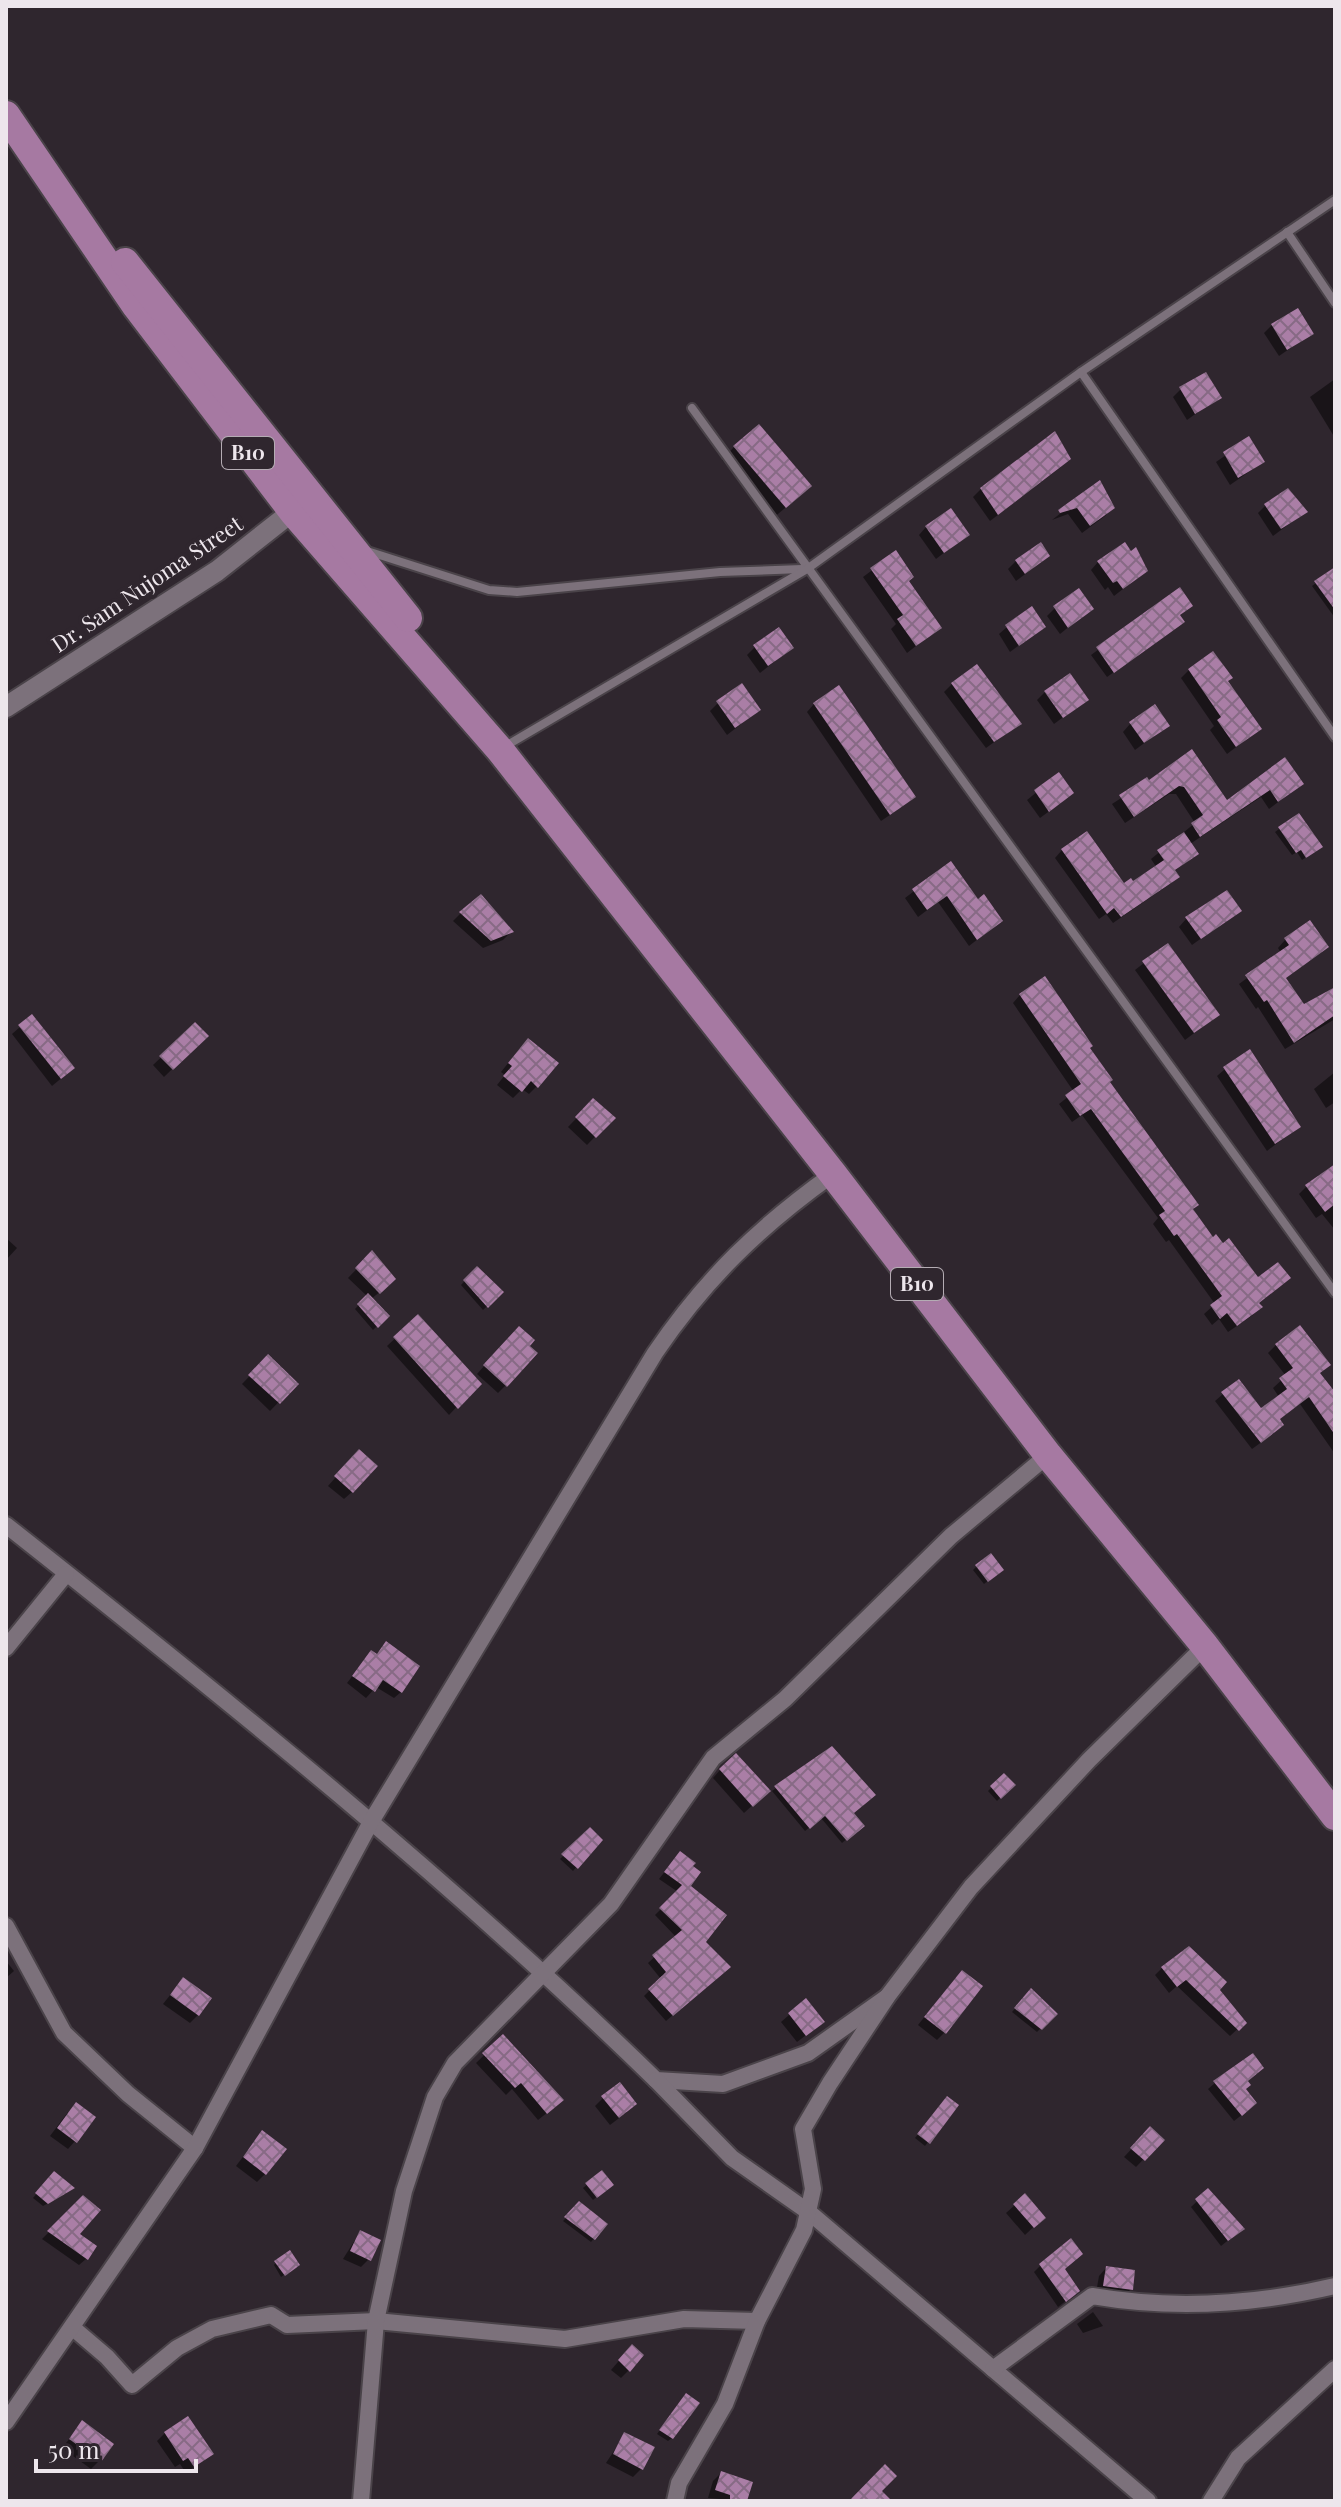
<svg xmlns="http://www.w3.org/2000/svg" width="1341" height="2507" viewBox="0 0 1341 2507" font-family="'Playfair Display',serif">
<style>
.shadow{fill:#0007}
.building{fill:url(#building-cross-hatch)}
.lines{fill:none;stroke-linecap:round;stroke-linejoin:round}
.service-casing{stroke:#4a4349;stroke-width:12}
.minor-casing{stroke:#4a4349;stroke-width:20}
.tertiary-casing{stroke:#4a4349;stroke-width:24}
.trunk-casing{stroke:#4a4349;stroke-width:32}
.service{stroke:#7c717b;stroke-width:8}
.minor{stroke:#7c717b;stroke-width:16}
.tertiary{stroke:#7c717b;stroke-width:20}
.trunk{stroke:#a679a2;stroke-width:28}
.labels{text-anchor:middle;stroke-width:8;stroke-linejoin:round;paint-order:stroke}
.shield{fill:#2f262e;stroke:#b4acb3;stroke-width:2}
.shield-label{font-size:20px;font-weight:bold;fill:#ede6ec}
.street-label{font-size:22px;fill:#ede6ec;stroke:#2f262e}
</style>
<defs>
<pattern id="building-cross-hatch" width="8" height="8" patternUnits="userSpaceOnUse" patternTransform="scale(2)"><rect width="8" height="8" fill="#aa7ea6"/><path d="M0 0l8 8M0 8l8-8" fill="none" stroke="#876a85"/></pattern>
</defs>
<rect width="100%" height="100%" fill="#2f262e"/>
<g class="shadow">
<polygon points="1272,325 1311,334 1279,356 1264,333"/>
<polygon points="1335,379 1335,438 1310,397"/>
<polygon points="1181,389 1219,397 1187,420 1173,397"/>
<polygon points="1249,439 1263,462 1230,485 1216,462"/>
<polygon points="734,447 797,498 772,519 722,460"/>
<polygon points="1061,467 990,521 973,497 981,489"/>
<polygon points="1099,483 1113,508 1105,516 1082,533 1068,514 1052,520"/>
<polygon points="1266,505 1305,512 1273,536 1258,513"/>
<polygon points="926,527 968,534 936,559 919,535"/>
<polygon points="895,553 907,582 939,628 907,653 891,629 896,624 863,577"/>
<polygon points="1016,561 1040,563 1016,581 1008,569"/>
<polygon points="1098,562 1146,571 1114,596 1108,587 1105,590 1091,570"/>
<polygon points="1335,569 1335,618 1312,586"/>
<polygon points="1179,590 1190,606 1179,616 1176,628 1107,677 1091,655"/>
<polygon points="1055,608 1091,609 1060,634 1047,616"/>
<polygon points="1007,627 1044,627 1010,652 999,634"/>
<polygon points="755,647 791,648 760,673 747,655"/>
<polygon points="1189,670 1226,681 1260,729 1227,754 1210,730 1214,726 1181,678"/>
<polygon points="952,684 1019,724 986,748 944,692"/>
<polygon points="1045,692 1086,700 1054,724 1037,700"/>
<polygon points="718,703 759,710 727,735 710,711"/>
<polygon points="814,704 914,796 906,804 881,821 807,712"/>
<polygon points="1130,724 1167,726 1135,750 1123,732"/>
<polygon points="1192,752 1226,802 1285,760 1302,784 1269,809 1261,797 1190,844 1196,854 1173,872 1177,877 1170,884 1113,923 1106,914 1099,919 1055,858 1062,850 1123,886 1133,884 1157,868 1151,859 1195,823 1176,794 1169,794 1125,823 1112,804"/>
<polygon points="1058,775 1063,801 1040,818 1027,800"/>
<polygon points="1298,815 1317,850 1302,860 1297,852 1292,855 1275,832"/>
<polygon points="950,864 977,902 1001,921 969,946 938,902 918,917 905,898"/>
<polygon points="1239,911 1192,945 1179,927 1186,919"/>
<polygon points="461,913 511,932 503,940 483,948 453,921"/>
<polygon points="1285,940 1327,947 1284,979 1303,1006 1335,990 1335,1019 1285,1049 1258,1007 1256,1009 1239,984 1281,953 1278,948"/>
<polygon points="1167,945 1218,1015 1185,1040 1135,970"/>
<polygon points="1020,995 1087,1049 1191,1210 1257,1304 1253,1315 1228,1332 1219,1319 1212,1325 1204,1314 1215,1304 1169,1240 1166,1242 1153,1224 1158,1218 1082,1115 1072,1122 1059,1104 1074,1092 1013,1003"/>
<polygon points="195,1025 206,1036 164,1077 153,1065"/>
<polygon points="20,1027 64,1076 52,1086 12,1034"/>
<polygon points="520,1048 537,1086 529,1094 522,1089 513,1098 497,1085 505,1075 501,1072"/>
<polygon points="1225,1069 1299,1126 1267,1151 1217,1076"/>
<polygon points="1335,1072 1335,1102 1326,1108 1314,1089"/>
<polygon points="593,1101 613,1118 587,1145 568,1127"/>
<polygon points="1335,1175 1335,1230 1322,1214 1316,1218 1299,1194 1307,1186"/>
<polygon points="6,1238 17,1248 6,1260"/>
<polygon points="372,1253 386,1287 371,1299 387,1316 373,1330 355,1309 367,1296 348,1278"/>
<polygon points="477,1268 502,1292 483,1310 461,1285"/>
<polygon points="418,1317 479,1383 449,1415 387,1346"/>
<polygon points="511,1336 506,1385 498,1393 477,1374"/>
<polygon points="1276,1345 1318,1374 1335,1395 1335,1454 1300,1404 1278,1420 1274,1433 1252,1449 1215,1401 1223,1394 1260,1411 1279,1397 1273,1388 1286,1376 1268,1353"/>
<polygon points="268,1357 296,1384 270,1411 242,1384"/>
<polygon points="351,1460 352,1492 344,1499 328,1486"/>
<polygon points="976,1567 998,1573 984,1584 973,1570"/>
<polygon points="371,1652 401,1692 394,1698 376,1687 366,1698 347,1683"/>
<polygon points="832,1749 852,1814 862,1826 842,1843 821,1818 805,1831 772,1791"/>
<polygon points="720,1770 768,1791 744,1813 713,1778"/>
<polygon points="1004,1775 1013,1785 997,1801 988,1791"/>
<polygon points="590,1830 600,1840 573,1871 560,1859"/>
<polygon points="674,1860 688,1886 703,1942 723,1972 666,2021 644,1996 661,1979 648,1963 676,1937 655,1915 678,1892 659,1879"/>
<polygon points="6,1961 14,1971 6,1978"/>
<polygon points="1162,1968 1217,1990 1244,2023 1230,2036 1177,1986 1169,1993 1155,1975"/>
<polygon points="183,1979 198,2015 190,2023 163,2004"/>
<polygon points="954,1980 944,2033 937,2040 918,2025"/>
<polygon points="1031,1990 1055,2014 1037,2032 1012,2012"/>
<polygon points="805,2001 814,2029 797,2042 781,2022"/>
<polygon points="503,2037 553,2108 538,2120 512,2089 506,2095 476,2063"/>
<polygon points="1246,2081 1244,2090 1248,2110 1234,2121 1208,2089 1215,2083"/>
<polygon points="603,2098 627,2112 610,2125 595,2106"/>
<polygon points="944,2102 956,2106 925,2146 915,2138"/>
<polygon points="68,2112 75,2141 68,2149 50,2136"/>
<polygon points="1150,2129 1162,2140 1136,2167 1124,2157"/>
<polygon points="255,2141 265,2174 257,2182 236,2166"/>
<polygon points="54,2173 69,2191 43,2206 33,2198"/>
<polygon points="601,2173 611,2185 593,2200 583,2188"/>
<polygon points="1208,2191 1236,2234 1221,2246 1191,2207"/>
<polygon points="1025,2196 1044,2217 1025,2235 1006,2213"/>
<polygon points="83,2198 77,2235 86,2259 79,2265 42,2239"/>
<polygon points="580,2204 605,2225 591,2242 563,2221"/>
<polygon points="360,2232 369,2259 361,2267 343,2259"/>
<polygon points="277,2261 294,2268 281,2277 274,2265"/>
<polygon points="1040,2266 1063,2269 1071,2297 1058,2307 1034,2272"/>
<polygon points="1106,2268 1131,2289 1123,2297 1096,2293 1099,2276"/>
<polygon points="1093,2312 1103,2326 1083,2333 1077,2324"/>
<polygon points="624,2355 629,2370 621,2378 611,2370"/>
<polygon points="683,2399 672,2438 668,2441 657,2434"/>
<polygon points="82,2423 99,2461 91,2469 62,2448"/>
<polygon points="165,2433 211,2454 186,2473 180,2464 175,2467 157,2441"/>
<polygon points="625,2434 641,2469 633,2477 606,2463"/>
<polygon points="721,2473 744,2501 708,2498 713,2481"/>
</g>
<g class="building">
<polygon points="1298,308 1314,334 1287,350 1271,324"/>
<polygon points="1206,372 1222,398 1195,414 1179,387"/>
<polygon points="759,424 812,486 786,508 733,446"/>
<polygon points="1055,431 1071,459 998,515 980,488"/>
<polygon points="1249,436 1265,462 1238,478 1223,452"/>
<polygon points="1100,480 1115,508 1090,526 1077,508 1060,513 1058,510"/>
<polygon points="1288,488 1308,512 1281,529 1264,504"/>
<polygon points="951,508 970,535 944,553 925,526"/>
<polygon points="1041,542 1050,556 1025,574 1015,560"/>
<polygon points="1125,542 1131,551 1136,547 1148,571 1123,589 1117,581 1113,583 1097,561"/>
<polygon points="896,550 914,577 909,581 942,628 916,646 897,619 903,615 870,568"/>
<polygon points="1335,567 1335,610 1314,581"/>
<polygon points="1180,587 1193,606 1180,615 1185,622 1114,673 1096,647"/>
<polygon points="1079,588 1094,609 1068,628 1053,606"/>
<polygon points="1032,606 1046,627 1019,646 1005,625"/>
<polygon points="779,627 794,648 768,666 753,645"/>
<polygon points="1213,651 1233,678 1228,681 1262,729 1236,747 1217,720 1221,717 1188,669"/>
<polygon points="977,664 1022,724 994,742 951,683"/>
<polygon points="1070,673 1089,700 1063,718 1044,691"/>
<polygon points="742,683 761,710 735,728 716,701"/>
<polygon points="839,685 916,797 890,815 813,703"/>
<polygon points="1155,704 1170,726 1144,743 1129,722"/>
<polygon points="1192,749 1227,800 1285,757 1304,784 1278,802 1270,790 1200,837 1191,823 1203,815 1184,787 1179,786 1134,817 1119,795 1147,777 1149,780"/>
<polygon points="1059,772 1074,793 1049,812 1034,790"/>
<polygon points="1299,813 1323,847 1306,858 1301,850 1296,853 1278,827"/>
<polygon points="1087,831 1124,883 1131,878 1133,881 1164,860 1157,850 1184,832 1199,854 1175,870 1180,877 1121,917 1114,908 1107,914 1061,849"/>
<polygon points="951,861 978,899 984,894 1003,921 977,940 947,896 927,910 912,889"/>
<polygon points="1227,890 1242,911 1201,939 1185,917"/>
<polygon points="481,894 514,932 491,941 459,912"/>
<polygon points="1310,920 1329,947 1286,978 1304,1004 1335,987 1335,1015 1294,1043 1267,1000 1264,1002 1245,975 1289,945 1284,938"/>
<polygon points="1168,943 1220,1015 1194,1033 1142,961"/>
<polygon points="1045,976 1093,1046 1090,1048 1113,1080 1110,1082 1199,1205 1193,1209 1213,1237 1216,1234 1223,1243 1229,1238 1258,1277 1278,1262 1291,1278 1259,1303 1263,1307 1237,1326 1227,1313 1220,1319 1210,1305 1222,1296 1177,1234 1174,1236 1159,1215 1165,1211 1091,1109 1080,1116 1065,1095 1081,1084 1019,994"/>
<polygon points="32,1014 75,1068 61,1079 18,1025"/>
<polygon points="195,1022 209,1036 173,1070 159,1056"/>
<polygon points="528,1038 559,1063 538,1088 531,1081 522,1092 503,1076 512,1066 508,1063"/>
<polygon points="1250,1049 1301,1127 1275,1144 1223,1067"/>
<polygon points="593,1098 616,1118 596,1138 575,1117"/>
<polygon points="1335,1164 1335,1204 1325,1212 1305,1185"/>
<polygon points="372,1250 396,1279 380,1294 355,1268"/>
<polygon points="477,1266 504,1292 488,1308 463,1280"/>
<polygon points="368,1293 390,1316 378,1328 357,1304"/>
<polygon points="418,1314 482,1384 458,1409 393,1337"/>
<polygon points="1300,1325 1331,1365 1320,1373 1335,1392 1335,1435 1309,1397 1280,1419 1284,1425 1261,1443 1221,1392 1239,1379 1261,1408 1287,1389 1279,1378 1293,1368 1275,1344"/>
<polygon points="519,1326 535,1340 530,1346 538,1353 507,1387 483,1365"/>
<polygon points="268,1354 299,1384 280,1404 248,1375"/>
<polygon points="359,1449 378,1466 353,1493 334,1476"/>
<polygon points="991,1553 1004,1570 988,1582 975,1565"/>
<polygon points="386,1641 420,1666 402,1693 383,1680 375,1692 352,1676 371,1650 377,1654"/>
<polygon points="832,1746 876,1795 854,1813 865,1826 847,1841 825,1816 810,1829 774,1786"/>
<polygon points="736,1753 771,1791 753,1807 719,1769"/>
<polygon points="1004,1773 1016,1785 1001,1799 990,1786"/>
<polygon points="590,1827 603,1840 578,1869 561,1854"/>
<polygon points="680,1851 696,1863 693,1866 701,1872 691,1886 727,1915 706,1942 731,1967 673,2016 648,1989 666,1972 652,1955 682,1930 659,1908 682,1885 664,1872"/>
<polygon points="1189,1946 1227,1982 1220,1990 1247,2023 1239,2031 1186,1980 1177,1987 1161,1967"/>
<polygon points="962,1970 983,1986 946,2034 924,2017"/>
<polygon points="183,1977 212,1998 199,2016 170,1995"/>
<polygon points="1031,1988 1058,2014 1042,2030 1014,2008"/>
<polygon points="806,1998 825,2022 806,2036 788,2013"/>
<polygon points="503,2034 564,2100 547,2114 521,2083 515,2088 482,2053"/>
<polygon points="1253,2053 1264,2068 1248,2081 1251,2085 1246,2089 1257,2103 1242,2116 1213,2081"/>
<polygon points="620,2082 637,2104 619,2118 601,2096"/>
<polygon points="947,2096 959,2105 930,2144 917,2134"/>
<polygon points="76,2102 96,2117 77,2143 57,2128"/>
<polygon points="1150,2126 1165,2140 1145,2161 1130,2148"/>
<polygon points="262,2130 287,2149 266,2175 243,2157"/>
<polygon points="602,2170 614,2185 597,2198 585,2183"/>
<polygon points="54,2171 75,2188 48,2204 35,2193"/>
<polygon points="1208,2188 1245,2229 1228,2241 1195,2199"/>
<polygon points="1025,2193 1046,2218 1034,2228 1013,2204"/>
<polygon points="83,2195 101,2210 80,2234 97,2246 88,2260 47,2231"/>
<polygon points="579,2201 608,2224 595,2240 564,2217"/>
<polygon points="360,2230 381,2240 371,2261 350,2251"/>
<polygon points="1071,2238 1083,2254 1065,2269 1080,2291 1066,2302 1039,2264"/>
<polygon points="290,2250 300,2265 285,2276 274,2261"/>
<polygon points="1106,2266 1135,2270 1133,2290 1103,2286"/>
<polygon points="632,2344 644,2355 630,2372 618,2360"/>
<polygon points="686,2393 700,2403 673,2439 659,2430"/>
<polygon points="188,2416 214,2454 194,2467 188,2458 183,2461 164,2432"/>
<polygon points="82,2420 114,2444 101,2462 69,2439"/>
<polygon points="624,2432 655,2447 643,2470 613,2454"/>
<polygon points="885,2464 897,2476 882,2491 892,2501 849,2501"/>
<polygon points="721,2471 753,2482 747,2501 730,2501 730,2495 715,2490"/>
</g>
<g class="lines">
<g class="service-casing">
<g id="service">
<polyline points="1287,232 1335,303"/>
<polyline points="1081,372 1335,737"/>
<polyline points="692,408 1335,1293"/>
<polyline points="367,551 489,590 517,592 720,572 802,569"/>
<polyline points="504,747 807,569 1081,372 1335,200"/>
</g>
</g>
<g class="minor-casing">
<g id="minor">
<path d="M6,1525c224,177 446,356 650,555l67,4 85,-31 79,-56"/>
<polyline points="6,1648 66,1574"/>
<polyline points="6,1926 64,2033 128,2094 195,2148"/>
<polyline points="656,2080 732,2158 810,2213 1148,2501"/>
<polyline points="73,2328 107,2357 132,2385 177,2348 212,2329 271,2315 287,2325 376,2321 565,2339 684,2319 757,2321"/>
<path d="M993,2369l99,-73c82,14 162,9 243,-10"/>
<path d="M6,2422l189,-274 177,-328 283,-467c51,-75 104,-126 178,-179"/>
<polyline points="361,2501 376,2321 404,2191 435,2097 455,2063 611,1904 713,1758 785,1699 951,1536 1048,1455"/>
<polyline points="675,2501 679,2483 725,2404 757,2321 804,2230 813,2189 803,2129 830,2083 887,1997 971,1887 1089,1760 1205,1646"/>
<polyline points="1211,2501 1238,2458 1335,2369"/>
</g>
</g>
<g class="tertiary-casing">
<polyline id="tertiary" points="6,707 217,571 302,504"/>
</g>
<g class="trunk-casing">
<g id="trunk">
<polyline points="6,115 136,306 293,512 500,750 833,1174 1048,1455 1205,1646 1335,1816"/>
<polyline points="125,262 408,618"/>
</g>
</g>
<use href="#service" class="service"/>
<use href="#minor" class="minor"/>
<use href="#tertiary" class="tertiary"/>
<use href="#trunk" class="trunk"/>
</g>
<g class="labels">
<g class="shield">
<rect x="222" y="437" width="52" height="32" rx="6"/>
<rect x="891" y="1268" width="52" height="32" rx="6"/>
</g>
<g class="shield-label">
<text x="248" y="460">B10</text>
<text x="917" y="1291">B10</text>
</g>
<g class="street-label">
<text transform="translate(147 584) rotate(-34)" y="8">Dr. Sam Nujoma Street</text>
</g>
</g>
<rect width="1341" height="2507" fill="none" stroke="#ede6ec" stroke-width="16"/>
<path d="M36 2459v12h160v-12" fill="none" stroke="#ede6ec" stroke-width="4"/>
<text x="48" y="2459" font-size="24" fill="#ede6ec" stroke="#2f262e" stroke-width="6" paint-order="stroke">50 m</text>
</svg>
